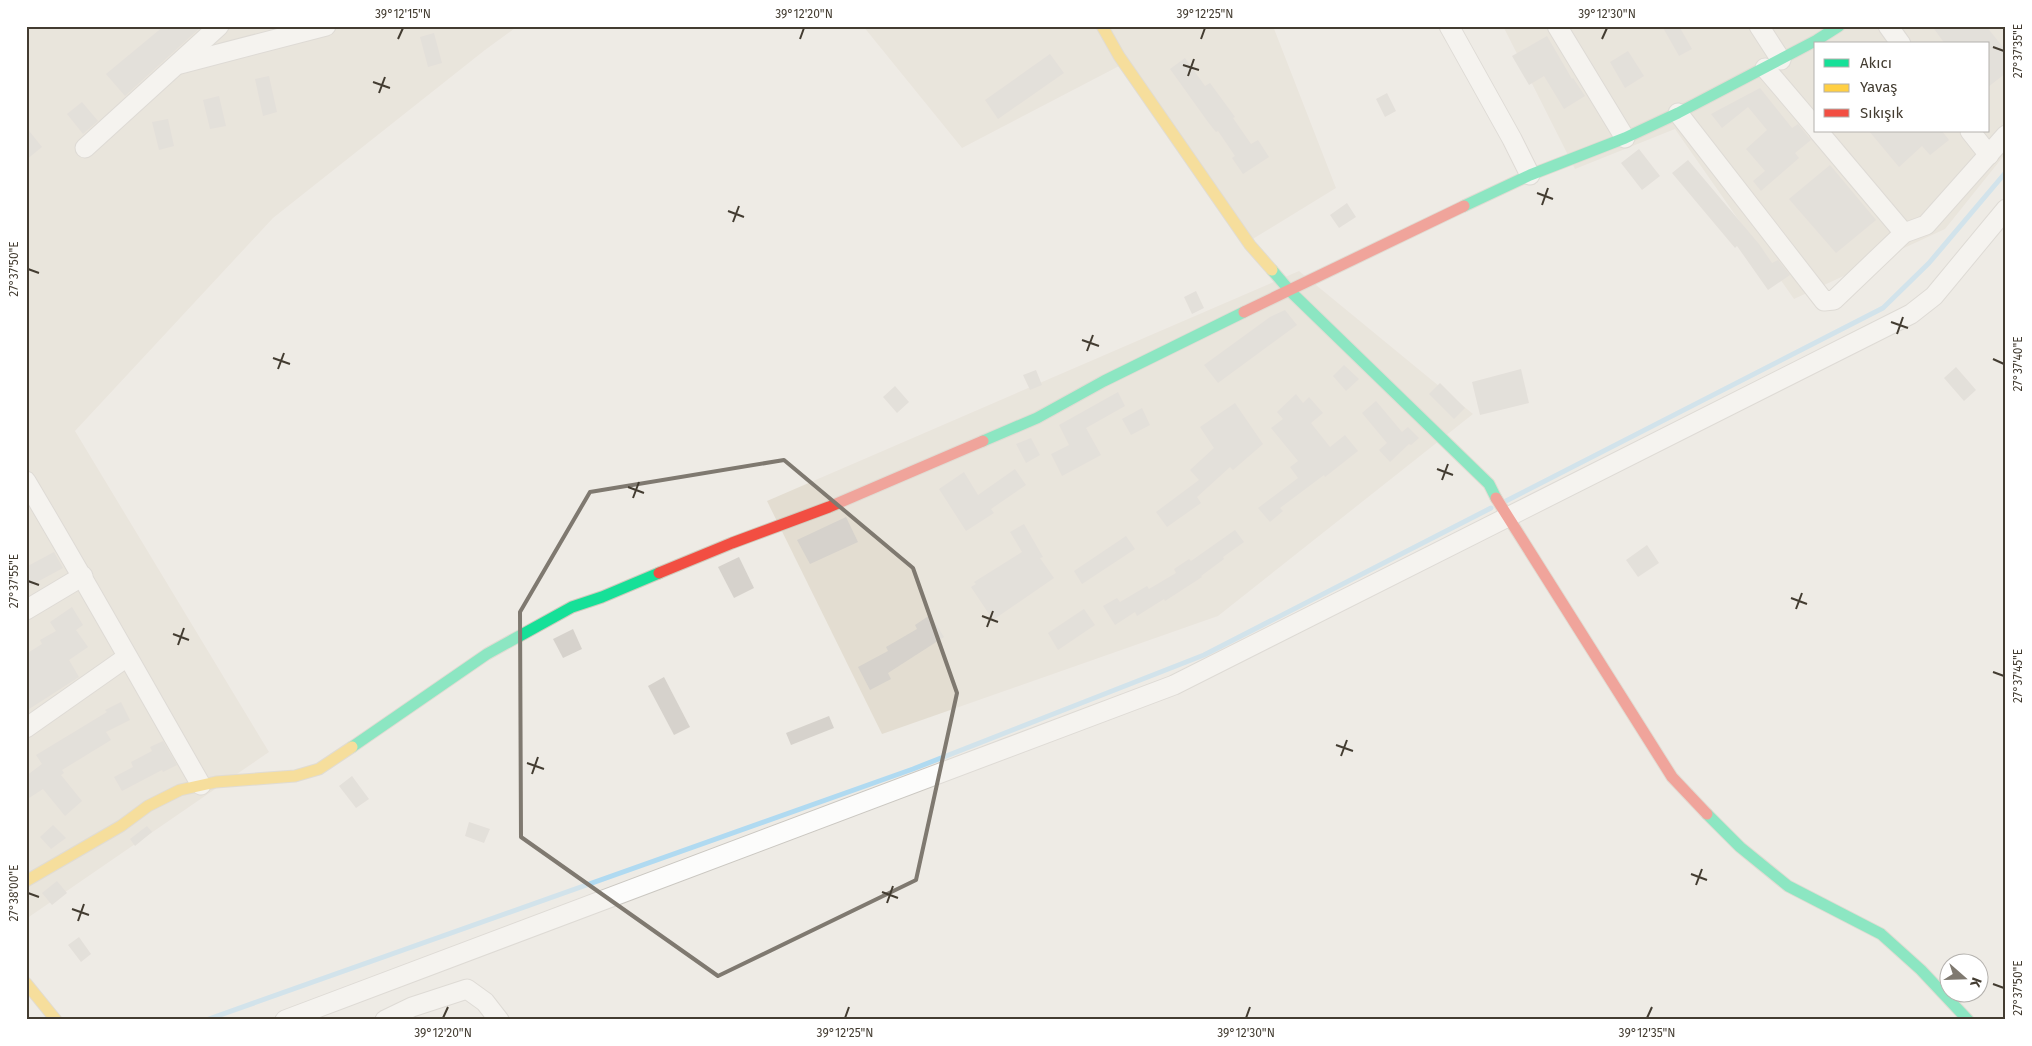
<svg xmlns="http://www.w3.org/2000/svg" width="2032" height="1046" viewBox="0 0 2032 1046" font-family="'Fira Sans',sans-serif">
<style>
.residential{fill:#e3ddd1;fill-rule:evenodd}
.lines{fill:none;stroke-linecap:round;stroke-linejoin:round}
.stream{stroke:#b0daf1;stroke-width:5}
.building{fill:#d6d2cc}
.street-casing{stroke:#cac7c1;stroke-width:21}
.fast-casing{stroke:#cfcabc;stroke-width:13}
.slow-casing{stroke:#cfcabc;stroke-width:13}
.jam-casing{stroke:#cfcabc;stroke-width:13}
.street{stroke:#fcfcfb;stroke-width:19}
.fast{stroke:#16e098;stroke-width:11}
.slow{stroke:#ffcf43;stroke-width:11}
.jam{stroke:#f24e42;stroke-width:11}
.marked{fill:none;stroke:#7f7970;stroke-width:4;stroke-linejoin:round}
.ticks{fill:none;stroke:#433c31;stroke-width:2}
.neatline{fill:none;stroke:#433c31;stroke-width:2}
.ticks-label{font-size:12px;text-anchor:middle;fill:#433c31}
</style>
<rect width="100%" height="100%" fill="#eeebe5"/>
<g class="residential">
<polygon points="26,26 518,26 485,50 273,218 75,431 269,752 26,919"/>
<polygon points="863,26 1273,26 1336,188 1251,240 1123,64 962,148"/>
<path d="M1503,26h503v127l-61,76 -151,70 -119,-170 -100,40zM1816,44h172v87h-172z"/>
<polygon points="1299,271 1473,414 1218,616 882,734 767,501"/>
</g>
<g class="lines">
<g class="stream">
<polyline points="1506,501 1883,308 1929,263 2006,172"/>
<polyline points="206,1020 913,769 1204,655 1491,508"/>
</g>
</g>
<g class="building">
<polygon points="164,26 202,26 125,96 106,74"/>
<polygon points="1662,26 1679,26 1692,49 1679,56"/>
<polygon points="1932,26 1986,26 2006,51 2006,73 1988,87 1988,44 1945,44"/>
<polygon points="434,33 442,63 428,67 420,37"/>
<polygon points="1547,36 1572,79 1573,78 1585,96 1564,109 1544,76 1529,85 1512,56"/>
<polygon points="1628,51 1644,76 1625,88 1610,62"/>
<polygon points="1050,54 1064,73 998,119 985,100"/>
<polygon points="1185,58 1205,86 1210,83 1235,117 1233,118 1251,144 1258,140 1269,157 1243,174 1232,158 1235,156 1218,131 1216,132 1208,122 1170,69"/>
<polygon points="269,76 277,112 263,116 255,79"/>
<polygon points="1760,88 1792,128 1798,124 1811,140 1795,153 1799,158 1761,191 1753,181 1765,171 1746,149 1767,130 1748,107 1722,128 1711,114"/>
<polygon points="1387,93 1396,111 1385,117 1376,99"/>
<polygon points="219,96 226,126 210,129 203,100"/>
<polygon points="82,102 98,121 83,134 67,114"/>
<polygon points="168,119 174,146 159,150 152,122"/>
<polygon points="26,127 42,147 26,160"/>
<polygon points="1869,131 1942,131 1949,140 1930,155 1922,146 1899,167"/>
<polygon points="1639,149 1660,176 1642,190 1621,163"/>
<polygon points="1688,160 1759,244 1772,263 1778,260 1790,275 1768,290 1737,246 1735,248 1672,173"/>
<polygon points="1830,165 1876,220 1836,253 1789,199"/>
<polygon points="1347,203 1356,217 1339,228 1330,215"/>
<polygon points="1196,291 1204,308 1192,314 1184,297"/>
<polygon points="1285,310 1297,325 1218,383 1204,365 1270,317"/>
<polygon points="1344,365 1359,379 1346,391 1333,376"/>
<polygon points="1956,367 1976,390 1964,401 1944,378"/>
<polygon points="1521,369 1529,403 1480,415 1472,382"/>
<polygon points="1036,370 1042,385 1030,390 1023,375"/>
<polygon points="1440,383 1465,408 1454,419 1429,394"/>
<polygon points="895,386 909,402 897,413 883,397"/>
<polygon points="1118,392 1125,406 1086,428 1101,455 1062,476 1051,454 1069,445 1059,425"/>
<polygon points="1296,394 1303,403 1309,397 1323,413 1311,423 1330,447 1345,435 1358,451 1325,477 1324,475 1280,508 1283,511 1270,522 1258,508 1298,478 1290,467 1298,461 1271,428 1283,419 1277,412"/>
<polygon points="1376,401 1402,432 1408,427 1419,438 1411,445 1409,444 1390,462 1379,450 1387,443 1362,413"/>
<polygon points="1235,403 1263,444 1233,470 1230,467 1197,497 1201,503 1167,527 1156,512 1199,480 1190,470 1214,448 1200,427"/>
<polygon points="1142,408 1150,425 1131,435 1122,419"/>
<polygon points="1031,438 1040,455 1026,463 1016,444"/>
<polygon points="1015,469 1026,485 991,509 994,513 966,531 939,489 964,472 978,495"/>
<polygon points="846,517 858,542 810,564 797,540"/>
<polygon points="1024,524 1043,557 1040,558 1054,578 993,620 971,587 976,584 974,582 1022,552 1010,532"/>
<polygon points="1235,530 1244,542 1223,557 1224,559 1201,576 1202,577 1165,601 1164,599 1137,616 1135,612 1115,625 1103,606 1117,598 1120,602 1147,586 1149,589 1176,573 1174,569 1189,559 1191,561"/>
<polygon points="1126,536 1135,549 1082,584 1074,571"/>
<polygon points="1647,545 1659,563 1638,577 1626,560"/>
<polygon points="54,552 63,568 26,588 26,567"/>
<polygon points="739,557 754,588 734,598 718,567"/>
<polygon points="72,607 83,625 76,630 88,647 69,660 79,677 26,711 26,654 42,644 40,640 56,631 50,622"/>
<polygon points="1084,609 1095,625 1058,650 1048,633"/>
<polygon points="930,615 944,637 888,673 891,679 870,690 858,667 888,651 886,647 917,629 915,625"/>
<polygon points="573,629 582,649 563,658 553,639"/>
<polygon points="664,677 690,727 674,735 648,686"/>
<polygon points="121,702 130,720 106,732 111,740 62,770 64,773 61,775 82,801 65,816 43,789 26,800 26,776 42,764 36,755 107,712 105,710"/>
<polygon points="829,716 834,728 791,745 786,733"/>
<polygon points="163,741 177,765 163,772 162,770 122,791 114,777 133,767 131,762 152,751 150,747"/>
<polygon points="352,776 369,799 356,808 339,786"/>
<polygon points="469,822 490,829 484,843 465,836"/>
<polygon points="53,825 66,838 51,849 40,837"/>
<polygon points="147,826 152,832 135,846 130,839"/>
<polygon points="57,881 67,893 52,905 42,893"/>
<polygon points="79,937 91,954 81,962 68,945"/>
</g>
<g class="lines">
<g class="street-casing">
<g id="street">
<polyline points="1449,26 1512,139 1530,175"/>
<polyline points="1557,26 1625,138"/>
<polyline points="1759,26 1781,60"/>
<polyline points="1888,26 1901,44"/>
<polyline points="180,64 326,26"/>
<polyline points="1765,68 1816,128"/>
<polyline points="1678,113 1824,301 1834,300 1904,233 1926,225 2006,135"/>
<polyline points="1818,131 1904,233"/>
<polyline points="1970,131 1989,155"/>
<polyline points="85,148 219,26"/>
<path d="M26,481c60,101 117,203 175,304"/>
<polyline points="26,610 83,576"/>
<polyline points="26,728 127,657"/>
<polyline points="285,1020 1174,685 1911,314 1934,296 2006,209"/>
<polyline points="385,1020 412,1007 467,989 485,1002 499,1020"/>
</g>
</g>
<g class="fast-casing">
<g id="fast">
<polyline points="1464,206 1530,175 1625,138 1678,113 1817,40 1839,26"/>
<polyline points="1272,270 1290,291 1489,484 1496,498"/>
<polyline points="983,441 1037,418 1104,381 1244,312"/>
<polyline points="352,747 487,654 572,607 602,597 659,573"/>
<polyline points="1707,814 1740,847 1788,886 1881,934 1921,970 1968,1020"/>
</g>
</g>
<g class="slow-casing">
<g id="slow">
<polyline points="1102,26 1119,56 1250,245 1272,270"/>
<polyline points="26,881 121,826 148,806 180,790 216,782 295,776 319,769 352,747"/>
<polyline points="26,983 56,1020"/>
</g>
</g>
<g class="jam-casing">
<g id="jam">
<polyline points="1244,312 1464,206"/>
<polyline points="1496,498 1672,777 1707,814"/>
<polyline points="659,573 732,543 829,507 983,441"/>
</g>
</g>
<use href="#street" class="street"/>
<use href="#fast" class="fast"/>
<use href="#slow" class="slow"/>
<use href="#jam" class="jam"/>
</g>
<path d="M0 0H2032V1046H0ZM784,460l129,108 44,125 -41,187 -198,96 -197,-139 -1,-225 70,-120z" fill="#eeebe5" fill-opacity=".55" fill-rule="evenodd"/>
<path class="marked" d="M784,460l129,108 44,125 -41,187 -198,96 -197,-139 -1,-225 70,-120z"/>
<path class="ticks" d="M398,39l5,-11M800,39l4,-11M1201,39l4,-11M1602,39l5,-11M1993,47l11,4M1183,65l16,5M1188,76l6,-17M373,82l17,6M379,93l6,-16M1537,193l16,6M1542,205l6,-17M728,211l16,6M733,222l6,-16M28,269l11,4M1891,322l17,6M1897,334l6,-17M1082,340l17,6M1087,351l6,-16M273,358l17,6M1993,359l11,5M278,369l6,-16M1437,469l16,6M1442,480l6,-16M628,487l16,6M633,498l6,-16M28,581l11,4M1791,598l16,6M1796,609l6,-16M982,616l16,6M987,627l6,-16M173,634l16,6M178,645l6,-17M1993,672l11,4M1336,745l17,6M1341,756l6,-16M527,763l17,6M532,774l6,-17M1691,874l16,6M1696,885l6,-16M882,892l16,6M28,893l11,4M887,903l6,-17M72,909l17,6M78,921l6,-17M1993,984l11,4M443,1018l5,-11M845,1018l4,-11M1246,1018l4,-11M1647,1018l5,-11"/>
<rect width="2032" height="1046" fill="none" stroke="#ffffff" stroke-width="55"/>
<rect x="1814" y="42" width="175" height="90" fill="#ffffff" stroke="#b4b1ad"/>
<rect x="1824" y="59" width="25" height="8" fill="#16e098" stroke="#b4b1ad"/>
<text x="1860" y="68" font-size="15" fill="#433c31">Akıcı</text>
<rect x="1824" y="84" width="25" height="8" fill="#ffcf43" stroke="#b4b1ad"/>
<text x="1860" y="92" font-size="15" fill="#433c31">Yavaş</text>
<rect x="1824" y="109" width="25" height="8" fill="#f24e42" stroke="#b4b1ad"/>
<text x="1860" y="118" font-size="15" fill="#433c31">Sıkışık</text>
<g transform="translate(1964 978) rotate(110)"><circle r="24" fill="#ffffff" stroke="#b4b1ad"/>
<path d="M0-4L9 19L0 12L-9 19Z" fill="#7f7970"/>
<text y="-8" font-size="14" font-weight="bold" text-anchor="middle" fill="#433c31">K</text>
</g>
<rect x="28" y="28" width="1976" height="990" class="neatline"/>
<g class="ticks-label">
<text x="403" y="18">39°12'15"N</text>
<text x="804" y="18">39°12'20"N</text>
<text x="1205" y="18">39°12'25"N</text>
<text x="1607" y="18">39°12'30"N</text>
<text transform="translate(2018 51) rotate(-90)" y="4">27°37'35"E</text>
<text transform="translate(14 269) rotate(-90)" y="4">27°37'50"E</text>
<text transform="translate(2018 364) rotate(-90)" y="4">27°37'40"E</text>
<text transform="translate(14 581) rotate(-90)" y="4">27°37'55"E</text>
<text transform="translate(2018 676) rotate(-90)" y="4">27°37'45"E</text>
<text transform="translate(14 893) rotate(-90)" y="4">27°38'00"E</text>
<text transform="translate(2018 988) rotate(-90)" y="4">27°37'50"E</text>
<text x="443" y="1037">39°12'20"N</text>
<text x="845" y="1037">39°12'25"N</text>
<text x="1246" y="1037">39°12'30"N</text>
<text x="1647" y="1037">39°12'35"N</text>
</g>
</svg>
